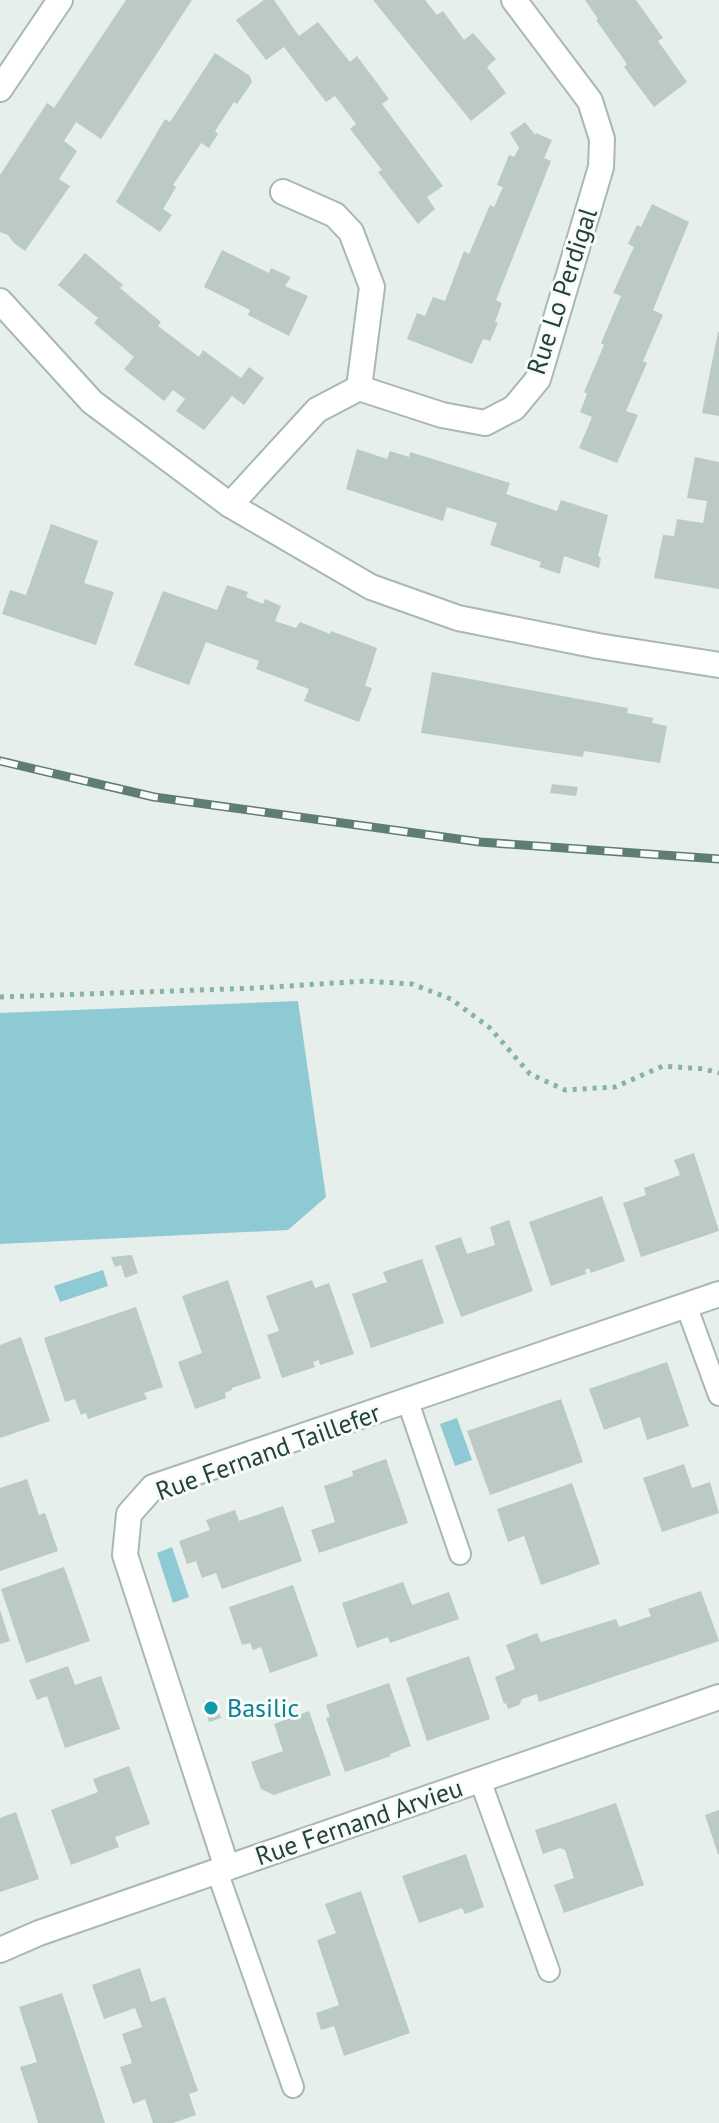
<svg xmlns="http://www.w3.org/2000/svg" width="719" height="2123" viewBox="0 0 719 2123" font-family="'PT Sans',sans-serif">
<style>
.water{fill:#8ec9d4}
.building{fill:#bbcac4}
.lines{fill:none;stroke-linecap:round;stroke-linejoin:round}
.lane-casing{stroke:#a8b8b2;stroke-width:24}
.street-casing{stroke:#a8b8b2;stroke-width:28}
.path{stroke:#86b3a5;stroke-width:5;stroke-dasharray:4 6;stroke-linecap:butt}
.lane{stroke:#fff;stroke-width:20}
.street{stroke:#fff;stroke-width:24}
.rail-casing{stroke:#5f7d75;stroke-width:9}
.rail{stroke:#f7fbf9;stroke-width:6;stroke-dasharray:18;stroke-linecap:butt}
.culture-dot{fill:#0f9aa8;stroke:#f7fbf9;stroke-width:3}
.labels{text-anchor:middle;stroke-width:6;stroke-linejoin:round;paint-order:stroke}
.street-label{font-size:26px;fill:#24423a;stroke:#f7fbf9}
.culture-label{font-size:26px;fill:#0d838f;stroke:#f7fbf9;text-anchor:start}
</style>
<rect width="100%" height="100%" fill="#e6efeb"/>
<g class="water">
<polygon points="298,1001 326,1197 288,1230 0,1244 0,1013"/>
<polygon points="103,1270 108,1286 60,1302 54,1286"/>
<polygon points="457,1418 472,1460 455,1466 440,1424"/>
<polygon points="172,1547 189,1597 173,1603 157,1553"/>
</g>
<g class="building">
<polygon points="126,0 192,0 101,139 76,122 64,141 77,151 59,179 70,186 25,251 14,243 8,235 0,232 0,175 47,103 54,108"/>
<polygon points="264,0 274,0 299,36 318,22 350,62 357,56 389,99 382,104 443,186 427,197 435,209 418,224 378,172 382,170 350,129 356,124 335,96 326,102 284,47 266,60 236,20"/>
<polygon points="373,0 425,0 437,15 443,11 464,40 473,33 496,59 487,67 506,93 471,121"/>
<polygon points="585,0 636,0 663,38 658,41 687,82 654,107 624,67 627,64 596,20 598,19"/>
<polygon points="215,53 250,76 252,82 237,104 234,102 215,131 218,134 209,148 201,143 173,185 176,187 163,209 172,215 160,232 116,202 165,119 170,122"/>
<polygon points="525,122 535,135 536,133 552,140 544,158 551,161 496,300 502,303 495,322 498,323 490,341 483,339 472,364 407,339 417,313 425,316 433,297 445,301 464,251 469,254 490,205 494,207 503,187 497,185 509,155 514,157 519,148 510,133"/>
<polygon points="652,204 689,222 653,310 663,315 643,361 647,363 626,411 638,415 617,463 579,448 592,417 580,412 587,394 584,392 604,345 601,343 621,296 613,293 634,247 628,244 637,225 641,227"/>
<polygon points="222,250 269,273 271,268 291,277 285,286 308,296 289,336 248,315 250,310 204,287"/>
<polygon points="85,253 123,285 120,288 161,322 158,326 199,357 203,350 241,378 249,367 264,378 244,405 232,396 204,430 176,411 185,399 173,390 164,401 124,369 134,357 94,323 98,318 58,285"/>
<polygon points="718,332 719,332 719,416 702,413"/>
<polygon points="357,449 387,459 390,451 409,457 410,452 510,483 506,494 557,511 561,500 608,515 598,556 601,558 599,568 564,556 560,574 539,567 541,562 490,545 497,523 447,507 443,521 346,489"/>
<polygon points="695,457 719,462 719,589 654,578 663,535 674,536 677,519 703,523 707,501 687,498"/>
<polygon points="51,524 98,541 84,583 114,592 96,645 2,614 10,590 26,595"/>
<polygon points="227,585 248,592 246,597 263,604 265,599 281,606 275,621 296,628 300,622 330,634 331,631 377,648 365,686 372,688 359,722 304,701 309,689 256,669 259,661 206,642 189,685 134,665 163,591 217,610"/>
<polygon points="432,672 628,708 627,713 653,718 652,723 667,726 660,763 584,751 583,757 421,733"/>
<polygon points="552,784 578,787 576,796 550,793"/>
<polygon points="694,1153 719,1231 641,1257 623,1203 646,1195 644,1188 680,1175 674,1160"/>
<polygon points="602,1196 625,1261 591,1273 589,1268 585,1270 586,1274 551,1286 529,1222"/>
<polygon points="509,1220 533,1291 461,1317 435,1246 461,1237 467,1254 495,1245 490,1227"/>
<polygon points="132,1255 138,1273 125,1278 121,1265 115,1267 111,1257"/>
<polygon points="422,1259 444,1323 371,1348 352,1294 387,1282 383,1272"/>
<polygon points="228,1280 261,1378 232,1388 232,1390 225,1393 226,1398 195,1409 178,1362 202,1353 182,1296"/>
<polygon points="312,1280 315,1288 329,1283 354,1354 320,1365 319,1360 313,1362 315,1367 282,1378 267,1335 279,1331 266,1296"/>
<polygon points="136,1307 163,1387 144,1393 147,1399 88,1419 86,1413 81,1415 75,1399 65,1402 44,1338"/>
<polygon points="21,1337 50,1421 0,1438 0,1345"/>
<polygon points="667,1362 689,1426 647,1440 640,1417 604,1430 589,1389"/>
<polygon points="561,1399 583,1462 490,1495 467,1431"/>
<polygon points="386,1459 408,1523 319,1553 311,1530 335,1522 324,1486 353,1476 352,1471"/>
<polygon points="684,1464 692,1488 710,1482 719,1513 662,1532 643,1478"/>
<polygon points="27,1479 39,1515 45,1513 58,1551 0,1571 0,1488"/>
<polygon points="572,1483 600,1564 541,1585 524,1536 508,1542 497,1509"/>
<polygon points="283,1506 302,1561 222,1589 216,1573 202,1578 196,1561 187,1564 179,1541 210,1530 206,1520 235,1510 239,1521"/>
<polygon points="64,1567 90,1641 26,1663 1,1589"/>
<polygon points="403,1582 412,1605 449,1592 459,1619 390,1643 388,1637 357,1648 342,1603"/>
<polygon points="293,1585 318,1656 270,1673 261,1647 253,1650 250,1643 242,1645 229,1607"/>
<polygon points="701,1591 719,1641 539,1702 537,1694 522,1699 519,1705 508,1709 506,1703 504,1704 495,1677 515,1669 506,1645 537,1633 541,1642 616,1619 619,1627 651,1616 648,1609"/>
<polygon points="0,1610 10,1641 0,1644"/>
<polygon points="469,1656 490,1719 427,1741 406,1678"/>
<polygon points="68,1666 75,1685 101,1676 120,1729 65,1748 47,1696 37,1700 29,1680"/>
<polygon points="389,1683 411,1746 390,1754 391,1756 345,1772 326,1718 330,1717 326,1705"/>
<polygon points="214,1698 221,1718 209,1722 203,1701"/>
<polygon points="309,1711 331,1775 274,1795 261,1789 251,1762 283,1751 274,1724"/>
<polygon points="129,1766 150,1824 115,1837 119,1847 71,1865 51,1810 98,1792 93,1779"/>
<polygon points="616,1803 644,1885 564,1913 554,1885 574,1878 565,1850 560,1848 543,1854 535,1830"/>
<polygon points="719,1810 719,1854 718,1854 705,1815"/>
<polygon points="16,1812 39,1879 0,1892 0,1818"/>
<polygon points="466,1854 484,1907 465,1914 462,1908 419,1923 402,1876"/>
<polygon points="361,1891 410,2033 344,2056 334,2026 321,2030 316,2013 339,2005 317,1940 336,1933 325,1904"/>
<polygon points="140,1968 151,2002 165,1997 198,2091 189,2094 196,2115 173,2123 153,2123 145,2099 133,2104 120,2067 132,2063 122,2034 142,2027 135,2008 104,2019 92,1985"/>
<polygon points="62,1993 86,2065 105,2123 38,2123 26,2085 20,2067 37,2062 19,2007"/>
</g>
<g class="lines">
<g class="lane-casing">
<g id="lane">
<polyline points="686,1305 719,1395"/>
<polyline points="408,1402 460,1554"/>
<polyline points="480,1780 549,1971"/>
<polyline points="217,1871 293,2087"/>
</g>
</g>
<g class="street-casing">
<g id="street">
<polyline points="0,89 60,0"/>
<polyline points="283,192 335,215 351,232 372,287 359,388"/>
<polyline points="0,301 92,402 230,505 371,587 458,618 598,646 719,665"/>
<polyline points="230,505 317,410 359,388 442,415 485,423 514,408 538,379 601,167 602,139 590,101 514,0"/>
<polyline points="227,1868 125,1555 129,1514 153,1487 719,1294"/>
<polyline points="0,1950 39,1933 719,1697"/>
</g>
</g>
<polyline class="path" points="0,997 257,988 366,981 412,984 451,999 490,1028 530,1074 565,1090 615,1087 663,1066 704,1069 719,1073"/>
<use href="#lane" class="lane"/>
<use href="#street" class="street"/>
<g class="rail-casing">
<polyline id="rail" points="0,761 154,797 480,842 719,859"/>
</g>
<use href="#rail" class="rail"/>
</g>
<circle class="culture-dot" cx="211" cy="1708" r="8"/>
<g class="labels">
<g class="street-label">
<text transform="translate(562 291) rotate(-72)" y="9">Rue Lo Perdigal</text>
<text transform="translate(268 1452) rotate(-20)" y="9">Rue Fernand Taillefer</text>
<text transform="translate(359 1822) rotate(-19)" y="9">Rue Fernand Arvieu</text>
</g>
<g class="culture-label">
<text x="227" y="1717">Basilic</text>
</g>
</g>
</svg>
